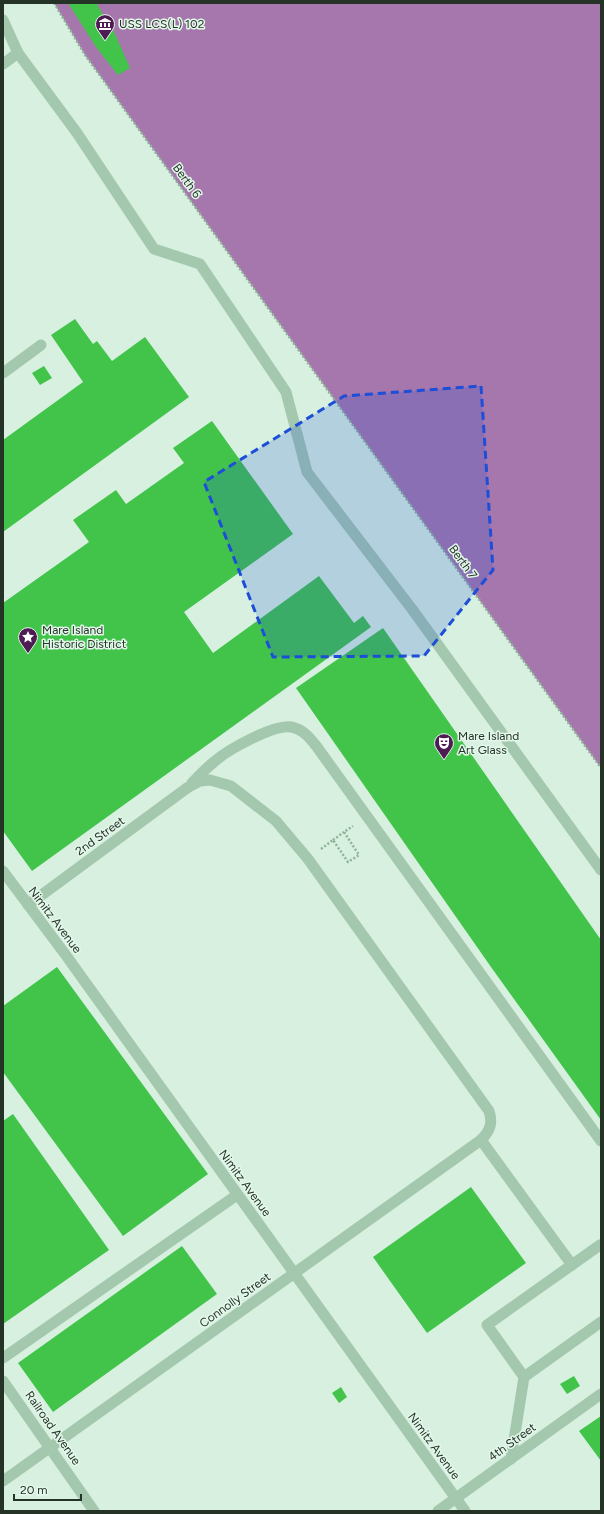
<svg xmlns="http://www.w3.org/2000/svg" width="604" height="1514" viewBox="0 0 604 1514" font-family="Figtree,sans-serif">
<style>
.water{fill:#a677ac}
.building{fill:#42c44b}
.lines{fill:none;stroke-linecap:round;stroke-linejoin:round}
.path{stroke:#8eb398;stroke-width:2.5;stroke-dasharray:2 2;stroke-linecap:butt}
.service{stroke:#a4c8ae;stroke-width:11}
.minor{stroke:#a4c8ae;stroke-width:11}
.tertiary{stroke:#a4c8ae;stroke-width:11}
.marked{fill:#1d4ed8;fill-opacity:0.2;stroke:#1d4ed8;stroke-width:3;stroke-dasharray:8 5;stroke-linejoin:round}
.labels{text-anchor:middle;stroke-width:3;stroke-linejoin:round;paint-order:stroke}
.poi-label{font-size:12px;fill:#253327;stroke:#e3f8eb;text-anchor:start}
.street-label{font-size:12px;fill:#253327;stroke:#e3f8eb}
</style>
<rect width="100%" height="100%" fill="#d7f0e0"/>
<polygon class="water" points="54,3 601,3 601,768 85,55"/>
<g class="building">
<polygon points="68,3 96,3 115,34 130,68 118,75 96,47"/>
<polygon points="75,319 93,344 97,341 112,361 145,337 189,397 3,532 3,440 83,382 51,335"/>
<polygon points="44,366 52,378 40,385 32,373"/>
<polygon points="212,421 293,534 184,612 213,653 319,576 354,623 363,616 371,627 32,871 3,831 3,603 89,542 73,520 116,490 126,504 184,463 173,448"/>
<polygon points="383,628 601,940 601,1120 491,967 296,688"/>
<polygon points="57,967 208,1174 123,1236 3,1072 3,1006"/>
<polygon points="13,1114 109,1250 3,1324 3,1121"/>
<polygon points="471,1187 526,1263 427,1333 373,1257"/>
<polygon points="182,1246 217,1294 53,1412 18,1363"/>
<polygon points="574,1376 580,1386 567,1394 560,1384"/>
<polygon points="341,1387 347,1397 339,1403 332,1393"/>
<polygon points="601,1416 601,1461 579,1431"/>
</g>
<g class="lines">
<g class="path">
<polyline points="54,3 85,55 601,768"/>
<polyline points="333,840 344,832"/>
<polyline points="321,849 333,840 348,862 359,855 344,832 353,826"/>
</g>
<g class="service">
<polyline points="3,20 18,53 77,133 154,249 200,264 286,392 307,472 412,609 601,870"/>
<polyline points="3,64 18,53"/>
<path d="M192,783c7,-7 14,-15 22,-21 13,-12 60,-38 77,-35 12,2 19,11 26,20l284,394"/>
<path d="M187,788l13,-7 10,-1 21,6 45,35 32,38 181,252c4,12 1,20 -8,29l91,125"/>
<polyline points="601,1246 600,1245 487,1325 524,1377 601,1322"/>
<polyline points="3,1358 237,1195"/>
<polyline points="511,1459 524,1377"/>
</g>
<g class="minor">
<polyline points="3,373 41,345"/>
<polyline points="3,871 65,954 465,1511"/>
<polyline points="28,905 187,788"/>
<polyline points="3,1481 481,1140"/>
<polyline points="438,1511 601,1394"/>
</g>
<polyline class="tertiary" points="3,1381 94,1511"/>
</g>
<path class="marked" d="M481,386l12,184 -69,86 -151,1 -69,-175 140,-86z"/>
<defs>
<g id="museum-pin" transform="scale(1)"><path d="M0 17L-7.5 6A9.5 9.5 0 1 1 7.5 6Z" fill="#4e1c53" stroke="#e3f8eb"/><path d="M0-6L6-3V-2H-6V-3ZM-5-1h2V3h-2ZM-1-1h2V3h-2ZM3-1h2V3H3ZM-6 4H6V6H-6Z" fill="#fff"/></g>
<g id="sight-pin" transform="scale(1)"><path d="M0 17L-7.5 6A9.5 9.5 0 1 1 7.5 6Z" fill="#4e1c53" stroke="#e3f8eb"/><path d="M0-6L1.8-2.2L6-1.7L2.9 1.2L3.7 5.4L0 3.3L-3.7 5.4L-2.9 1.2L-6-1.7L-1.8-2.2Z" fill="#fff"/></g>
<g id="theatre-pin" transform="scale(1)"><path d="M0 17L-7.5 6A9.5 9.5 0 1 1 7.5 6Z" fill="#4e1c53" stroke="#e3f8eb"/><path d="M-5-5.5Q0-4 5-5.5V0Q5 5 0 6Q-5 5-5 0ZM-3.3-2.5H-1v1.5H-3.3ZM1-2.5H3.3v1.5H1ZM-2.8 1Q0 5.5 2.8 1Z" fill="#fff"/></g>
</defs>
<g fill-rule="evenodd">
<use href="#museum-pin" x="105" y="24"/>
<use href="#sight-pin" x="28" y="637"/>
<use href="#theatre-pin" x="444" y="743"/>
</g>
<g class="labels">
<g class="poi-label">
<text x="119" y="28">USS LCS(L) 102</text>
<text x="42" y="634">Mare Island<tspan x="42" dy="14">Historic District</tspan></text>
<text x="458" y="740">Mare Island<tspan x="458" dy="14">Art Glass</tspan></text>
</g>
<g class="street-label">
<text transform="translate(187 181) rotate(54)" y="4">Berth 6</text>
<text transform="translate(463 562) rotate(54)" y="4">Berth 7</text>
<text transform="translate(100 836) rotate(-36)" y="4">2nd Street</text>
<text transform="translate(55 920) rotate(53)" y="4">Nimitz Avenue</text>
<text transform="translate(245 1183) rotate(54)" y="4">Nimitz Avenue</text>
<text transform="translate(235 1300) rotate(-36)" y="4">Connolly Street</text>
<text transform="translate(53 1428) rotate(55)" y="4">Railroad Avenue</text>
<text transform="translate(512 1442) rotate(-36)" y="4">4th Street</text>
<text transform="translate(434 1446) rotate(54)" y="4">Nimitz Avenue</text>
</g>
</g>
<rect width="604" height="1514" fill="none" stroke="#253327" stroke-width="8"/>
<path d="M14 1494v6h67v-6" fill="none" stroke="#253327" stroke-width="2"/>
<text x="20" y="1494" font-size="12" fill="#253327" stroke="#e3f8eb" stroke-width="3" paint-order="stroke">20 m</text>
</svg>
